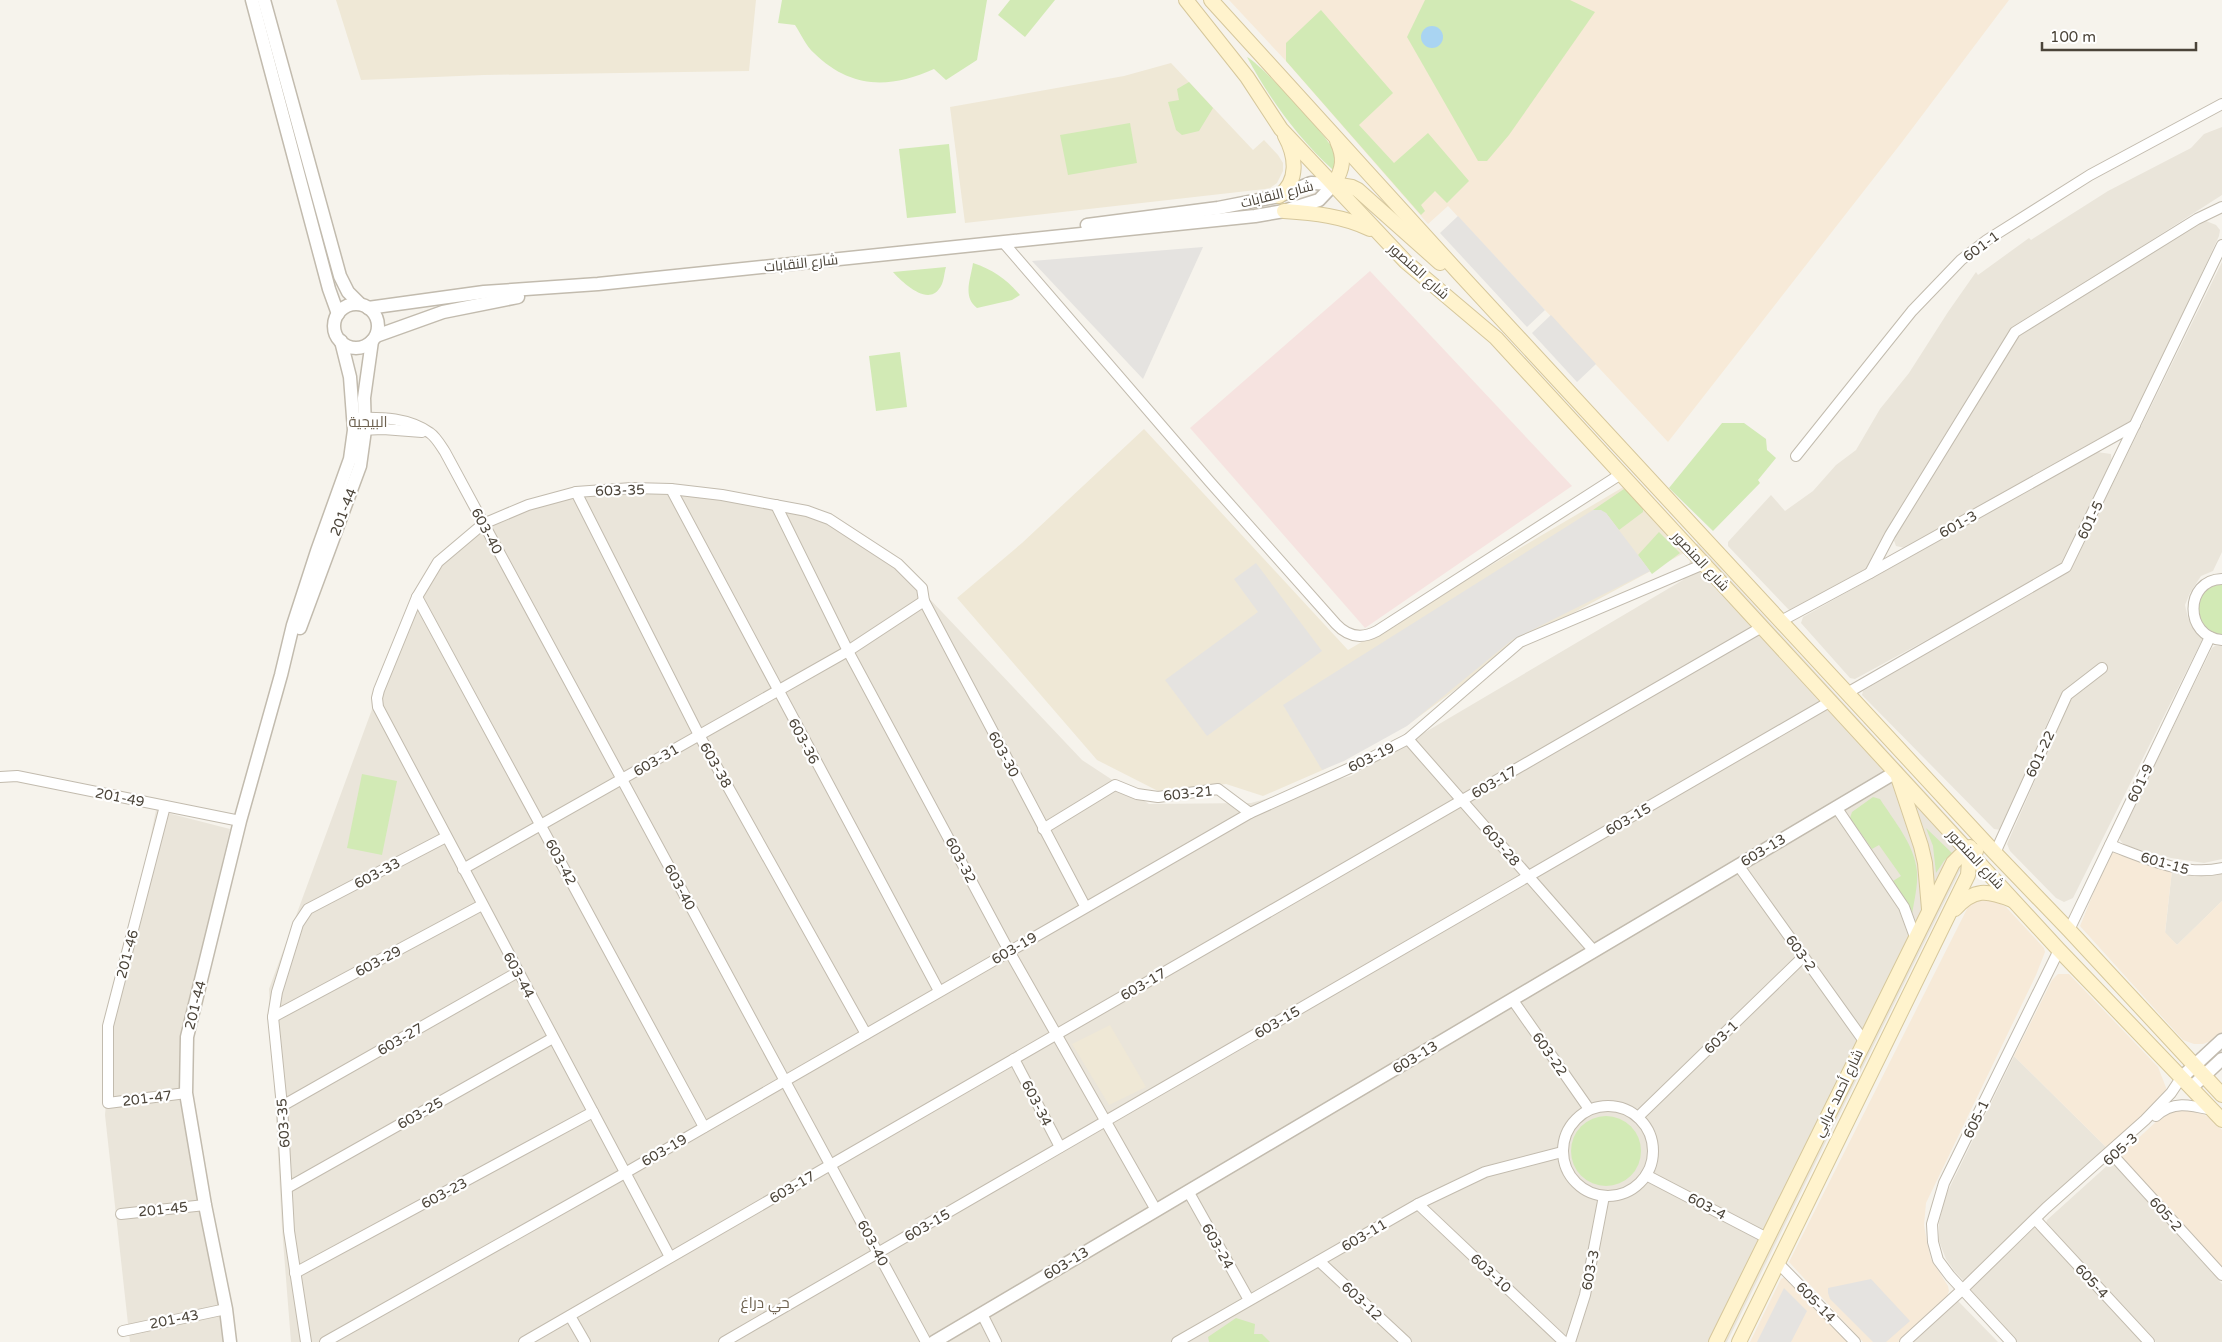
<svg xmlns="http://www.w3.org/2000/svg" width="2222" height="1342" viewBox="0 0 2222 1342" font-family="'Varela Round',Cairo,sans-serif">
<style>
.residential{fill:#eae5da}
.commercial{fill:#f7ead8}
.education{fill:#efe8d6}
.medical{fill:#f6e3e0}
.green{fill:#d2eab5}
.parking{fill:#e5e3e0}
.water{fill:#a9d4f2}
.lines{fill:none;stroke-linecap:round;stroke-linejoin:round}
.minor-casing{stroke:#c2bbae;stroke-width:12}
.tertiary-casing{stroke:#c2bbae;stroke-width:15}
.secondary-casing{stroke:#d6c79b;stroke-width:16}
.minor{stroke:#fff;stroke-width:10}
.tertiary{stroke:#fff;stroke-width:12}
.secondary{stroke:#fff3cd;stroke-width:14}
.labels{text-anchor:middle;stroke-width:4.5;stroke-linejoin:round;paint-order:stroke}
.street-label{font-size:14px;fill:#4b4439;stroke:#fff}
.neighbourhood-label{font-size:15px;fill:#6e6250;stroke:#fff}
</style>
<rect width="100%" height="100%" fill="#f6f3ec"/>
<g class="residential">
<polygon points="2222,127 2222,195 2008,332 1885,533 1866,569 1790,611 1728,546 1728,542 1771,495 1785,511 1813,491 1836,465 1856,450 1880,409 1909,373 1948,312 1976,272 1978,275 2029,238 2031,240 2108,191 2191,148 2204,134"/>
<polygon points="2206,221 2216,225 2220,230 2219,236 2134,419 1905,548 1896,546 1893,538 2014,339 2202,222"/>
<polygon points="2222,262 2222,552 2213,571 2201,576 2190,593 2185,605 2188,618 2203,638 2073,898 2064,902 2056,898 2010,851 2007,844 2063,717 2052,712 2001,830 1994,829 1862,695 1863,691 2071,569"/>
<polygon points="2097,452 2111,454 2112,465 2064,562 2057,569 1855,679 1850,678 1801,623 1803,617"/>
<polygon points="632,488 807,511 882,553 924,593 1082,760 1149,804 1251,803 1351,776 1683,580 1697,543 1973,844 1727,1342 291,1342 282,1228 269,989 388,666 424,583 483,524 528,505"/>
<polygon points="2215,646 2222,646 2222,859 2204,863 2171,858 2125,846 2120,840 2120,835 2212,648"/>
<polygon points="156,810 230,829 180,1044 197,1200 224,1323 226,1342 130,1342 105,1115 113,1020"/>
<polygon points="2172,870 2222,873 2222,901 2177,945 2165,933"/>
<polygon points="2014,1056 2108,1149 1964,1281 1955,1272 1946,1259 1939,1241 1939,1223 1945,1197"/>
<polygon points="2109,1164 2114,1165 2222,1284 2222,1342 2156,1342 2046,1223 2047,1220"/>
<polygon points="2034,1228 2037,1229 2143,1342 2015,1342 1970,1293 1970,1289"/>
<polygon points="1958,1301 1998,1342 1913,1342 1955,1302"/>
</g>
<g class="commercial">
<polygon points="1229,0 2009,0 1902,142 1668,442 1448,206 1428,224 1286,61"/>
<polygon points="2115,852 2172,870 2165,932 2177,945 2222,901 2222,1034 2216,1039 2203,1044 2194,1044 2183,1040 2080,926 2109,855"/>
<polygon points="1984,899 1992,899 2006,907 2044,948 2045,952 2036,975 1926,1203 1924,1225 1927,1242 1931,1259 1948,1286 1949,1291 1946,1299 1898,1342 1863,1342 1789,1262 1970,903"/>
<polygon points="2058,974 2069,974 2158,1067 2167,1090 2162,1100 2108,1149 2014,1056 2052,980"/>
<polygon points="2183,1109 2198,1111 2211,1119 2222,1130 2222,1268 2119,1156 2158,1120 2172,1112"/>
<polygon points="1786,1276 1787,1277 1848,1342 1750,1342 1781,1279"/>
</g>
<g class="education">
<polygon points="336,0 756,0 749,71 484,75 361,80"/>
<polygon points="1171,63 1253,150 1264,140 1278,155 1283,163 1283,171 1277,183 1270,188 1265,189 965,223 950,107 1124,76"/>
<polygon points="1144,429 1348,650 1625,486 1684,553 1521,641 1409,724 1325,769 1263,796 1226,784 1160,792 1097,760 957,598 1022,543"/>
<polygon points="1110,1025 1146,1087 1109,1105 1072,1044"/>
</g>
<polygon class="medical" points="1370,271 1572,486 1365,628 1190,428"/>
<g class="green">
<path d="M782,0h205l-10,60 -31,20 -12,-11c-45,20 -83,20 -120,-16 -8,-7 -13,-19 -19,-28l-17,-2z"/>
<polygon points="1010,0 1055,0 1025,37 998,15"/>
<polygon points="1425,0 1570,0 1595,12 1509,135 1487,161 1478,161 1407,37"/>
<polygon points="1321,10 1393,93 1359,125 1394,163 1428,133 1469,181 1447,203 1435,191 1421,205 1425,211 1421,215 1286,61 1286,43"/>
<path d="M1247,57c16,9 74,73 84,89 3,6 5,16 4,23h-3c-34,-31 -63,-71 -85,-112z"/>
<polygon points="1189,82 1213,108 1199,131 1182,135 1176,130 1168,102 1179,100 1177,89"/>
<polygon points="1130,123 1137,163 1068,175 1060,135"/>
<polygon points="949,144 956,213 907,218 899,149"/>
<path d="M973,263c21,7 33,16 47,32l-8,5 -35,8c-15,-11 -6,-30 -4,-45z"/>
<path d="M946,267c-2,6 -2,17 -7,22 -12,17 -37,-7 -46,-17z"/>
<polygon points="900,352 907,407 876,411 869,356"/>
<polygon points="1722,423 1744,423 1766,439 1767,450 1776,458 1758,480 1760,483 1713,531 1669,488"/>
<polygon points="1624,489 1627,490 1643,509 1643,512 1619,530 1606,513 1593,510"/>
<polygon points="1659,532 1680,553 1652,574 1638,555"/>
<path d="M2222,584v51h-3c-28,-10 -29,-47 3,-51z"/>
<polygon points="362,774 397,781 382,855 347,848"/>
<path d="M1873,797l7,2c14,22 35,46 37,73 1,14 -3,29 -5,43l-3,-10 -16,-24 8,-5 -22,-31 -7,4 -22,-31 2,-6z"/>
<polygon points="1926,828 1952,853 1944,861 1936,873 1933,846"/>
<circle cx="1606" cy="1151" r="35"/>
<polygon points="1236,1318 1255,1324 1254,1334 1262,1334 1270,1342 1209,1342 1208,1337"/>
</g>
<g class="parking">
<polygon points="1458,216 1545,310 1527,327 1440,233"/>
<polygon points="1203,247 1143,379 1032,261"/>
<polygon points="1551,315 1596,364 1577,382 1532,333"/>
<polygon points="1593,510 1601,510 1606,513 1650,571 1512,640 1407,726 1344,761 1322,770 1283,705"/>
<polygon points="1256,563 1322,651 1207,736 1165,680 1258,612 1234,579"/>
<polygon points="1871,1279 1910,1321 1886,1342 1873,1342 1830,1299 1828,1293 1828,1288"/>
<polygon points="1784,1288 1807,1311 1791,1342 1757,1342"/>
</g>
<circle class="water" cx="1432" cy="37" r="11"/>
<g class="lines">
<g class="minor-casing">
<g id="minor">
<path d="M1003,242l207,240 126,142c12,13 26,15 41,7l244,-157"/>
<path d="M357,418c25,-1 52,0 73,15 6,4 11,13 15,19l481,890"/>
<polyline points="360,430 383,429 422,432"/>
<polyline points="1796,456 1912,311 1961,260 1987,240 2090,175 2222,104"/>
<polyline points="671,489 939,991"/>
<polyline points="576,492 699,735 866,1034"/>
<polyline points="776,505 848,651 1009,951 1156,1210"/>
<polyline points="1870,573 1890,535 2015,332 2197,219 2222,207"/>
<path d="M2222,579c-38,1 -38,58 0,61"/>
<polyline points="417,597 704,1127"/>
<polyline points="1781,621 1870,573 2135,425"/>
<polyline points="1847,693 2066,567 2222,245"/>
<polyline points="1408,739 1594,951"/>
<polyline points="0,777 17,776 240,821"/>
<polyline points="165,806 108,1026 108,1103 186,1093"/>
<polyline points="1836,807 1904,907 1915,937"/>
<polyline points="1043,829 1115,785 1137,794 1158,797 1218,789 1250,813"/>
<path d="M2110,845c35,13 74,32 112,23"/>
<polyline points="1995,853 2067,695 2102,668"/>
<polyline points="1738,865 1864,1041"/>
<polyline points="463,869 848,651 924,601"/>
<polyline points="2069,930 2210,637"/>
<polyline points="1512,999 1589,1109"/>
<polyline points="273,1017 482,905"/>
<polyline points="1014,1059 1060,1147"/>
<circle cx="1608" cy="1151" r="45"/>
<polyline points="282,1106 518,972"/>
<path d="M2156,1116c17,-16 35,-11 56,-6"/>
<polyline points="1638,1117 1803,957"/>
<polyline points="2110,1152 2222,1275"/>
<polyline points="1646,1175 1767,1238"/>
<polyline points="287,1188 553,1038"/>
<polyline points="1188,1191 1249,1300"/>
<polyline points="1418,1204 1564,1342"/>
<polyline points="121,1214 205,1205"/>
<polyline points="2036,1220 2149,1342"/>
<polyline points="670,1257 378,707 377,698 379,690 417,597 438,562 483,524 528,505 576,492 632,488 671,489 722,495 807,511 829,519 898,564 922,588 924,601 1085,906"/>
<polyline points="1319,1261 1406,1342"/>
<polyline points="1778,1263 1855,1342"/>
<polyline points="295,1273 593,1112"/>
<polyline points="982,1314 996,1342"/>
<polyline points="570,1316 585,1342"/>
<polyline points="123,1331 226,1309"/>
<polyline points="306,1342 289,1231 282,1106 273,1017 277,992 298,924 308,909 446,837"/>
<polyline points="325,1342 625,1173 1250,813 1361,763 1408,739 1520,642 1704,564"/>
<polyline points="524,1342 1762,627"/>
<polyline points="724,1342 1831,701"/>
<polyline points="1177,1342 1418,1204 1485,1172 1562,1152"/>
<polyline points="1570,1342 1585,1295 1604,1196"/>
<polyline points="1905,1342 1963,1289 2046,1208 2145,1120 2171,1093 2181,1078"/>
<polyline points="2011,1342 1950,1276 1938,1260 1933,1242 1932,1224 1944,1183 2059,950"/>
</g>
</g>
<g class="tertiary-casing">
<g id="tertiary">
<polyline points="252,0 329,289 338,314"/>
<polyline points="264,0 340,276 348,292 360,304"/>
<polyline points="1087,225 1218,208 1279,196 1311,183 1334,184"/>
<circle cx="356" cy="326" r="22"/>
<polyline points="368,308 484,292 598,284 1255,216 1284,211 1319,200 1334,184"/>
<polyline points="376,336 443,312 518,297"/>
<polyline points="300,628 360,466 365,430 364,398 372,341"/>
<polyline points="2181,1078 2222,1040"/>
<polyline points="2191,1088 2222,1059"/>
<polyline points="230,1342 226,1309 205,1205 186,1093 187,1037 240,821 281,675 293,625 317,551 350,459 354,430 350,377 341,341"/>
<polyline points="934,1342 1896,772"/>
</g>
</g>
<g class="secondary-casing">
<g id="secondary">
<polyline points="1186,0 1247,77 1281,129 1406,262 1496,338 2059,950 2222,1120"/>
<polyline points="1211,0 1458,272 1995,853 2069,930 2222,1095"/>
<polyline points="1334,184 1352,187 1358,190 1440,263"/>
<path d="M1334,184c9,-15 11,-26 3,-43"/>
<path d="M1279,196c20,-15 17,-40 6,-60"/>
<path d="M1284,211c30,2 59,5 86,18"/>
<polyline points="1898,777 1921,846 1925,863 1929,909"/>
<path d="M1955,909c19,-21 32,-19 57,-9"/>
<polyline points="1716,1342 1953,863 1960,856 1976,851"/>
<polyline points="1739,1342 1968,875 1970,847"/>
</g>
</g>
<use href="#minor" class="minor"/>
<use href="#tertiary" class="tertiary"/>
<use href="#secondary" class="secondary"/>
</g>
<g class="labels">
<g class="street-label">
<text transform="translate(1277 194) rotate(-14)" y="5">شارع النقابات</text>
<text transform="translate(1981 246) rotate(-36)" y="5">601-1</text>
<text transform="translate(801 263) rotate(-6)" y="5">شارع النقابات</text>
<text transform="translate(1419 271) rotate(42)" y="5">شارع المنصور</text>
<text transform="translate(620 490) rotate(-2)" y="5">603-35</text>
<text transform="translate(343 512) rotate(-69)" y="5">201-44</text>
<text transform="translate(2090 520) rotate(-64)" y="5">601-5</text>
<text transform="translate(1958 524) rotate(-29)" y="5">601-3</text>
<text transform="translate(487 531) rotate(62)" y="5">603-40</text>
<text transform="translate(1701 561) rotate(47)" y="5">شارع المنصور</text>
<text transform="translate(804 741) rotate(62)" y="5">603-36</text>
<text transform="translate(1004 754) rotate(62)" y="5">603-30</text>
<text transform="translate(2040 754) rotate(-65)" y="5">601-22</text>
<text transform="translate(1371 757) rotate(-26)" y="5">603-19</text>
<text transform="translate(656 760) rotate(-30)" y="5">603-31</text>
<text transform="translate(716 765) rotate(61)" y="5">603-38</text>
<text transform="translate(1494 782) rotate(-30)" y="5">603-17</text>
<text transform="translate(2140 783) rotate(-64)" y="5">601-9</text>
<text transform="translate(1188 793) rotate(-6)" y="5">603-21</text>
<text transform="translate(120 797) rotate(11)" y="5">201-49</text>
<text transform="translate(1628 819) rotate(-30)" y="5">603-15</text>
<text transform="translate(1501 845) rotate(49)" y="5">603-28</text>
<text transform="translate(1763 850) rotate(-31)" y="5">603-13</text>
<text transform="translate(1976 859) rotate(47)" y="5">شارع المنصور</text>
<text transform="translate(961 860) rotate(62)" y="5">603-32</text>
<text transform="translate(561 862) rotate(62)" y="5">603-42</text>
<text transform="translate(2165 863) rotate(16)" y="5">601-15</text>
<text transform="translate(377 873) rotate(-28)" y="5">603-33</text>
<text transform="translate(680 887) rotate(62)" y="5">603-40</text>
<text transform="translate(1014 948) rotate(-30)" y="5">603-19</text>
<text transform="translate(1801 953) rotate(54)" y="5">603-2</text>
<text transform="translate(127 954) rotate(-75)" y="5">201-46</text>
<text transform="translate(378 961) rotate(-28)" y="5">603-29</text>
<text transform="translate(519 975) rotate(62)" y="5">603-44</text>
<text transform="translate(1143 984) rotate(-30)" y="5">603-17</text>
<text transform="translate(195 1005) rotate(-76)" y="5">201-44</text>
<text transform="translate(1277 1022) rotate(-30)" y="5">603-15</text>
<text transform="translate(1721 1037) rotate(-44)" y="5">603-1</text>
<text transform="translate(400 1039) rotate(-30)" y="5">603-27</text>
<text transform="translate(1550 1054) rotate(55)" y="5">603-22</text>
<text transform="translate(1415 1057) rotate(-31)" y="5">603-13</text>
<text transform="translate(1838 1093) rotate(-64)" y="5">شارع أحمد عرابي</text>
<text transform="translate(147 1098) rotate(-7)" y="5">201-47</text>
<text transform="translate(1037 1103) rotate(63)" y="5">603-34</text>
<text transform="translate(420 1113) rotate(-29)" y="5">603-25</text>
<text transform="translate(1976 1119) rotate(-64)" y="5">605-1</text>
<text transform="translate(283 1123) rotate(-94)" y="5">603-35</text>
<text transform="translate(2120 1149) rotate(-42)" y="5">605-3</text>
<text transform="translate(664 1150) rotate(-30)" y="5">603-19</text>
<text transform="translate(792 1187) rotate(-30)" y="5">603-17</text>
<text transform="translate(444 1193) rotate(-28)" y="5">603-23</text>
<text transform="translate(1707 1206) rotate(28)" y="5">603-4</text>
<text transform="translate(163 1209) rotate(-6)" y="5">201-45</text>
<text transform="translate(2166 1214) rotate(48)" y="5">605-2</text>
<text transform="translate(927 1225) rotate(-30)" y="5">603-15</text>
<text transform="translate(1364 1235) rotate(-30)" y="5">603-11</text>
<text transform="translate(873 1243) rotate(62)" y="5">603-40</text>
<text transform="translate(1218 1246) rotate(61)" y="5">603-24</text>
<text transform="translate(1066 1263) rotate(-31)" y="5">603-13</text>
<text transform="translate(1590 1270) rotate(-79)" y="5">603-3</text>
<text transform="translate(1491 1273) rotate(43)" y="5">603-10</text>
<text transform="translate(2092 1281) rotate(47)" y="5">605-4</text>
<text transform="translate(1362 1301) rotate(43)" y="5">603-12</text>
<text transform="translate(1816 1302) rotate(46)" y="5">605-14</text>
<text transform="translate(174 1319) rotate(-11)" y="5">201-43</text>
</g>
<g class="neighbourhood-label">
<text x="368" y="427">البيجية</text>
<text x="765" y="1308">حي دراغ</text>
</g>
</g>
<path d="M2042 42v8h154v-8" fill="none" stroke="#4b4439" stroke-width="2.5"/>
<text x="2050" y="42" font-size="15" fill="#4b4439" stroke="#ffffff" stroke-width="4" paint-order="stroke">100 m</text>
</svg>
